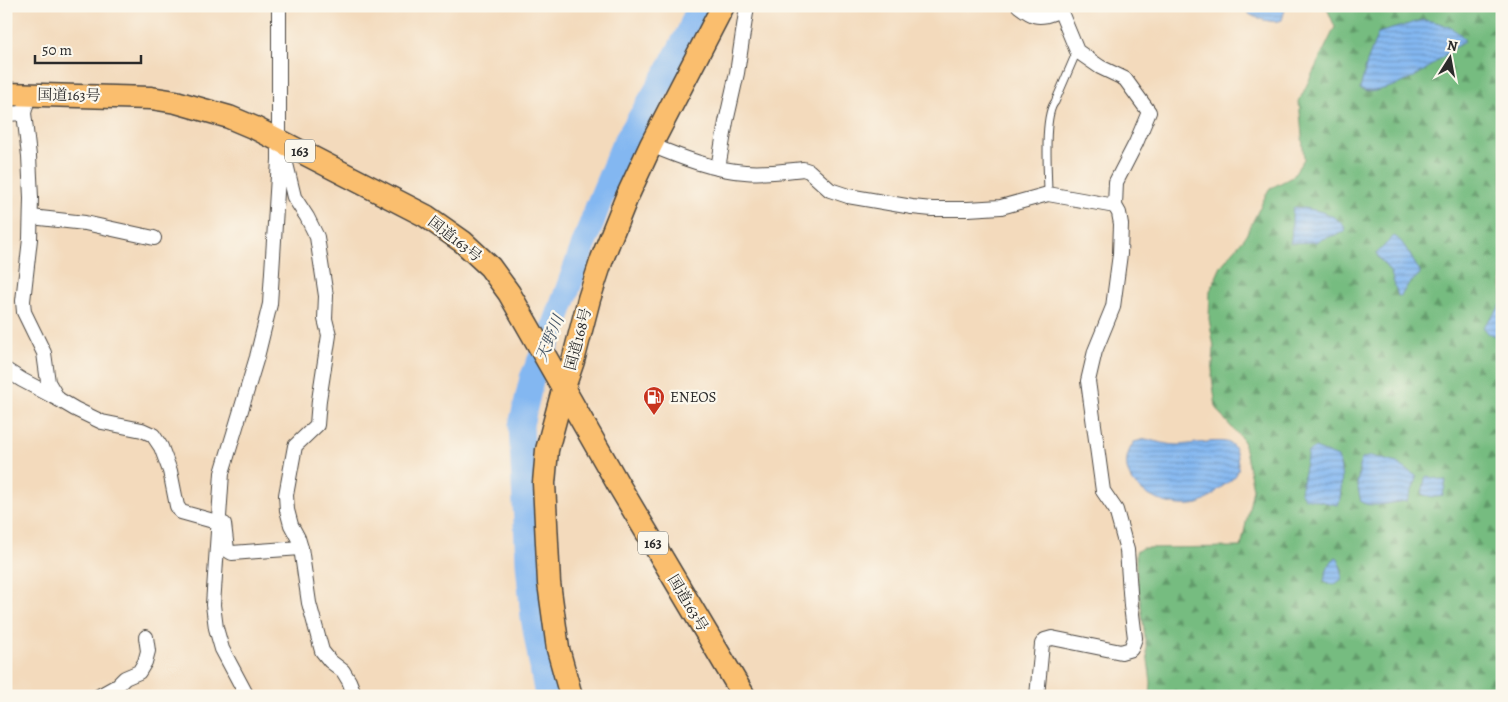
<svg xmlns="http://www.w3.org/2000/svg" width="1508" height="702" viewBox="0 0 1508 702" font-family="Alegreya,'Noto Serif JP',serif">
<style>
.forest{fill:url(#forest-firs);stroke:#507456}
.water{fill:url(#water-rules);stroke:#57718e}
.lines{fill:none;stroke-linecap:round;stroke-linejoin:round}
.river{stroke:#83b7f1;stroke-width:25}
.service-casing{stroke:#494541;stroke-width:9}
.minor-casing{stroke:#494541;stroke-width:16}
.trunk-casing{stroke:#494541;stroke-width:25}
.service{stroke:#fff;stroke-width:7}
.minor{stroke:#fff;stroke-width:14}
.trunk{stroke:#fabe6e;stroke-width:22}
.labels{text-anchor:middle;stroke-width:4.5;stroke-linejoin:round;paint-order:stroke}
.shield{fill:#fbf7ec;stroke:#696865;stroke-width:1}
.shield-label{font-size:14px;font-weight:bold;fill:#2b2b2b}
.street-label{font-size:15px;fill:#2b2b2b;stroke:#fbf7ec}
.poi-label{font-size:15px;fill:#2b2b2b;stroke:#fbf7ec;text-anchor:start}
.water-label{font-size:16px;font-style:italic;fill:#455566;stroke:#fbf7ec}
</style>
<defs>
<pattern id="forest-firs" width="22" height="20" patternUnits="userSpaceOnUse" patternTransform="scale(1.25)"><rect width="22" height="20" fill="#76bc80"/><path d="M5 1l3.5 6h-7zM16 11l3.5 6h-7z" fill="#619969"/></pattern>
<pattern id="water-rules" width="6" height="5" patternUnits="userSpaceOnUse" patternTransform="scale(1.25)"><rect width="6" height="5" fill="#83b7f1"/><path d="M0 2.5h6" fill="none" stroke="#6b95c3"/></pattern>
</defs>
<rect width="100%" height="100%" fill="#fbf7ec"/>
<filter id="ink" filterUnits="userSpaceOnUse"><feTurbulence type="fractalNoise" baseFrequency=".02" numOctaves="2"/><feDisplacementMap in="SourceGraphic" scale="10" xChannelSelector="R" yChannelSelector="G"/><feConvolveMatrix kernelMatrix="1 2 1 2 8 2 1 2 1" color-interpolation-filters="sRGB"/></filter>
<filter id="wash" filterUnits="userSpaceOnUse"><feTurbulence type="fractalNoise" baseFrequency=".0096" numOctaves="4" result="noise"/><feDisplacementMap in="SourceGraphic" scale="20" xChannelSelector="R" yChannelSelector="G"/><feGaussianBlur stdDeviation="1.12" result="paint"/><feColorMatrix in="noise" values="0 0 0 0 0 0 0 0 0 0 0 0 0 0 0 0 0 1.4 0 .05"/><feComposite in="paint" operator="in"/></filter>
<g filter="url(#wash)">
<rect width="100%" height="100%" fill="#f3dabc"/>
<polygon class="forest" points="1326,6 1502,6 1502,696 1150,696 1151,683 1136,568 1136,552 1142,548 1241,547 1253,489 1243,440 1226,421 1216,407 1212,378 1214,347 1209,319 1210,291 1221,266 1245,237 1269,189 1292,177 1304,159 1299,101 1335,27"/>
<g class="water">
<path d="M1248,6h38l-4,14c-8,4 -25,-1 -33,-6z"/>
<path d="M1423,20c15,1 31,7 41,18v4c-31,19 -43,38 -81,47 -8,2 -16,5 -23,0l7,-27 11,-29z"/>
<path d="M1295,207c17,2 38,5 49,19l1,6 -26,8 -3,2 -26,1c3,-11 1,-23 3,-35z"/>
<path d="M1394,236c10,4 18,25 26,35v3l-13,12 -6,10h-3l-7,-23 -15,-19z"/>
<polygon points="1502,304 1502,338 1489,334 1483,327"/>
<path d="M1146,439c11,3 22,6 34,6 11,-1 41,-6 49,-2 7,2 8,14 9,20 2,13 -6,16 -15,23 -9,6 -14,15 -25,18 -34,8 -92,-21 -64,-62z"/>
<path d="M1315,448l23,9c5,15 4,31 1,47l-2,1 -32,-7 -5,-6 8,-40z"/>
<path d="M1371,456l26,7 19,13 1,3 -10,22c-13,1 -35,8 -46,1l-4,-18 4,-24 3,-2z"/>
<path d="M1427,476l19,5 -3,14c-6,4 -13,1 -19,0l-2,-1 3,-16z"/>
<path d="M1336,557l2,1 4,14v7l-7,5h-7l-4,-3c1,-8 6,-20 12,-24z"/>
</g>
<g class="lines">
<polyline class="river" points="547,696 533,618 528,563 521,425 532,378 553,330 597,208 622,148 665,76 689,32 699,6"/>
</g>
</g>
<g filter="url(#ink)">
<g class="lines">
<g class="service-casing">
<path id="service" d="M1048,194c0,-20 -5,-79 7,-92l22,-51"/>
</g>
<g class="minor-casing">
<g id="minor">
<path d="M1019,6c13,10 19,13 34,7 5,-2 7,-2 10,-7"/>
<polyline points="29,94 24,113 29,156 31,198 30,239 23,301 24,312 44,353 48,382 58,399 75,409 102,422 142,430 153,435 161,447 170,471 177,506 181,512 224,524 227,550 232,553 301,548"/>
<polyline points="6,114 24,113"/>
<path d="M651,145c29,12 62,25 94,27 19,2 39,-1 58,-3l6,2 21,19 18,6 64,11 20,2h36l33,-2 47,-13 67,12"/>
<polyline points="279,160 286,164 294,197 307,217 317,237 326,296 325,319 329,335 319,400 317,425 295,446 286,495 287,510 291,525 298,538 301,548 309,603 322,651 330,661 343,671 349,681 355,696"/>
<polyline points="718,168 726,122 737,73 747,6"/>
<polyline points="31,217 85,223 154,238"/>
<polyline points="6,370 22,380 58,399"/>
<polyline points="99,696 117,686 125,678 139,672 145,662 148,651 146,637"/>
<polyline points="247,696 222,649 216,628 213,605 222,473 257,357 270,304 279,160 279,6"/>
<polyline points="1037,696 1042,644 1045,640 1052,638 1121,652 1131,649 1135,638 1131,606 1127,550 1116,510 1103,491 1088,381 1095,351 1113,307 1120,254 1121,224 1119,213 1115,206 1116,182 1136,143 1149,112 1125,79 1100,67 1077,51 1060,10"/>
</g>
</g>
<g class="trunk-casing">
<g id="trunk">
<polyline points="6,94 151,98 176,102 229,117 255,128 426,216 463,242 490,267 509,293 618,484 744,696"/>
<polyline points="571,696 558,649 549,583 544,483 547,450 563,390 573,361 589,299 602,259 626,199 651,145 723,6"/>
</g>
</g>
<use href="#service" class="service"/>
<use href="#minor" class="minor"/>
<use href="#trunk" class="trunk"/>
</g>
</g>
<defs>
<g id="fuel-pin" transform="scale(1.125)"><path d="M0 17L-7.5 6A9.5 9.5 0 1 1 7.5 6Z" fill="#c8321e" stroke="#fbf7ec"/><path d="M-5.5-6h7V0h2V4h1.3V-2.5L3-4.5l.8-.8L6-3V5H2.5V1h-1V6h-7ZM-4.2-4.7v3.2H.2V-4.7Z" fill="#fff"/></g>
</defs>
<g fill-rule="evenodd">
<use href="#fuel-pin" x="654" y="397"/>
</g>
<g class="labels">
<g class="shield">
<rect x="285" y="139.5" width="30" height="23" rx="4"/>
<rect x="638" y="531.5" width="30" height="23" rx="4"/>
</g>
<g class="shield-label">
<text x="300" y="156">163</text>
<text x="653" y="548">163</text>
</g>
<g class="street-label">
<text transform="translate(69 95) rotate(1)" y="5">国道163号</text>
<text transform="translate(455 239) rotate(38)" y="5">国道163号</text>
<text transform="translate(578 339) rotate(-75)" y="5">国道168号</text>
<text transform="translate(688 603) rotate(59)" y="5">国道163号</text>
</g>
<g class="poi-label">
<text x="670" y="402">ENEOS</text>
</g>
<g class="water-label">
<text transform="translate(549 338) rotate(-67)" y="6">天野川</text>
</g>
</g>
<rect width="1508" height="702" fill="none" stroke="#fbf7ec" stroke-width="25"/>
<g transform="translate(1450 58) rotate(11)" stroke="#fbf7ec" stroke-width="4" paint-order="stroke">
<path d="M0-4L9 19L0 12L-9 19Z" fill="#2b2b2b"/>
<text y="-8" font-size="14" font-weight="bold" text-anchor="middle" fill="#2b2b2b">N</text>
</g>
<path d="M35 55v8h106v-8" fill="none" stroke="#2b2b2b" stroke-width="2.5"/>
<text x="42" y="55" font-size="15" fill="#2b2b2b" stroke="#fbf7ec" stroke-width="4" paint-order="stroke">50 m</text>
</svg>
